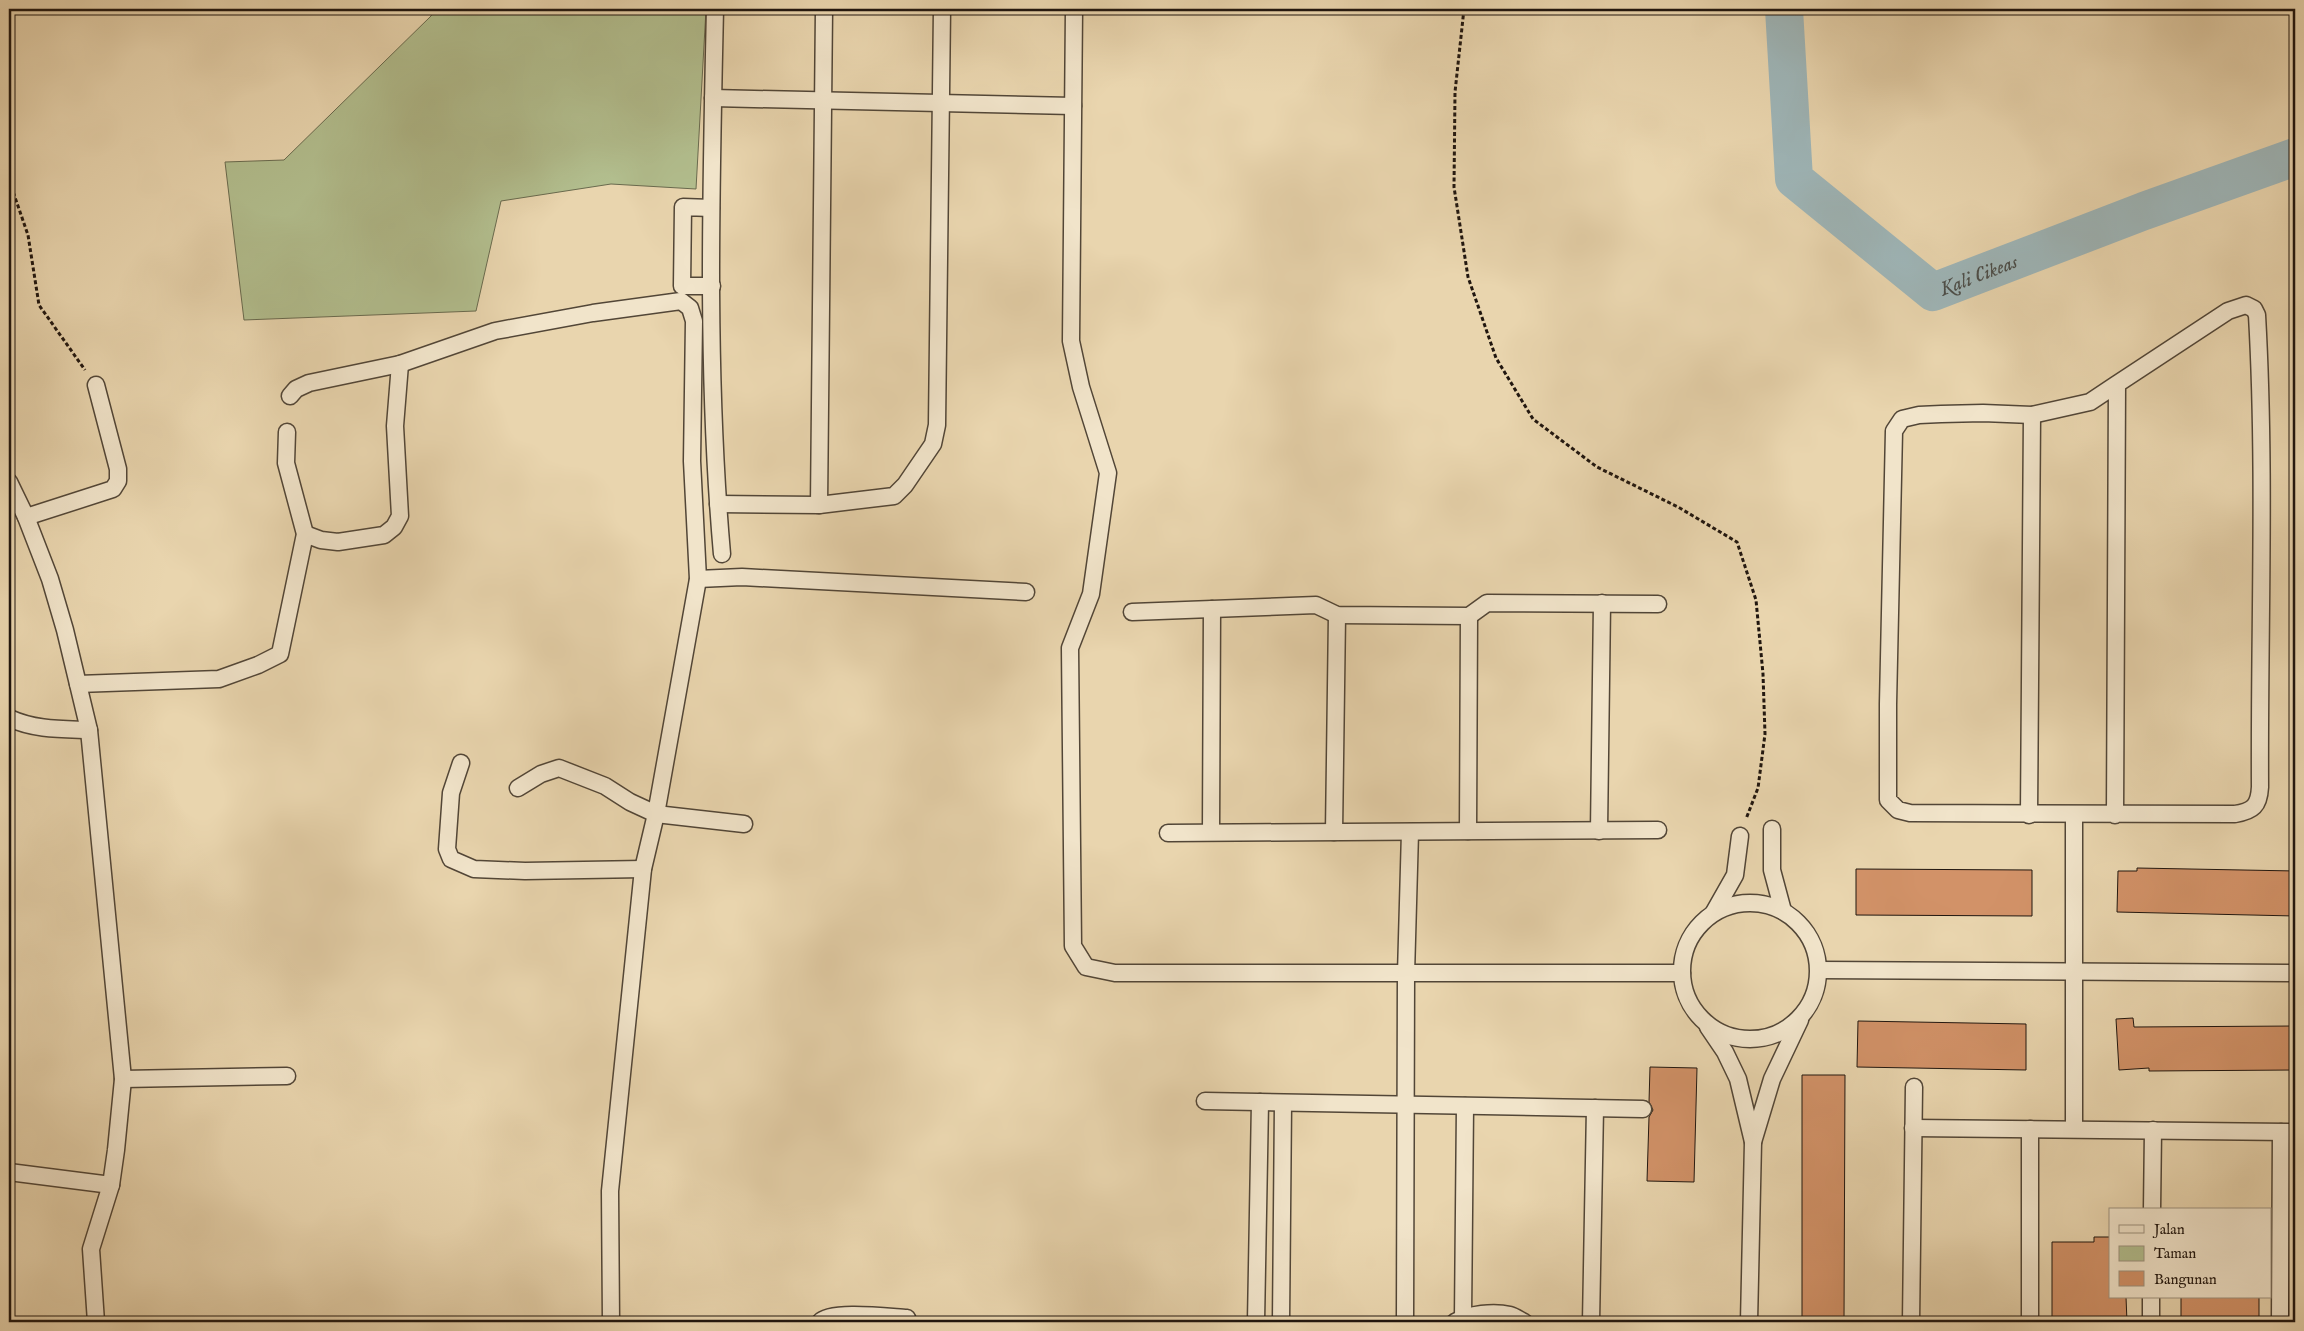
<svg xmlns="http://www.w3.org/2000/svg" width="2304" height="1331" viewBox="0 0 2304 1331" font-family="'IM FELL English',serif">
<style>
.green{fill:#b2be8e;stroke:#696a4e}
.lines{fill:none;stroke-linecap:round;stroke-linejoin:round}
.river{stroke:#9eb5b7;stroke-width:38}
.building{fill:#d29268;stroke:#20160f}
.minor-casing{stroke:#524637;stroke-width:19}
.path{stroke:#20160f;stroke-width:3;stroke-dasharray:4 2.5;stroke-linecap:butt}
.minor{stroke:#f1e4ca;stroke-width:16}
.labels{text-anchor:middle;stroke-width:4.5;stroke-linejoin:round;paint-order:stroke}
.water-label{font-size:20px;font-style:italic;fill:#4c4e4a;stroke:#f1e4ca}
</style>
<rect width="100%" height="100%" fill="#e9d5ae"/>
<filter id="stains"><feTurbulence type="fractalNoise" baseFrequency=".004" numOctaves="4"/><feColorMatrix values="0 0 0 0 .2 0 0 0 0 .09 0 0 0 0 .02 0 0 0 .5 -.17"/></filter>
<radialGradient id="worn" r=".72"><stop offset=".6" stop-color="#630" stop-opacity="0"/><stop offset="1" stop-color="#630" stop-opacity=".3"/></radialGradient>
<polygon class="green" points="435,9 706,9 696,189 611,184 501,201 476,311 244,320 225,162 284,160 431,16"/>
<g class="lines">
<path class="river" id="s1" d="M1784,9l10,170 139,113 211,-81 151,-54"/>
</g>
<g class="building">
<polygon points="2137,868 2295,871 2295,916 2117,912 2118,871 2137,871"/>
<polygon points="1856,869 2032,870 2032,916 1856,915"/>
<polygon points="2133,1018 2134,1027 2295,1026 2295,1070 2149,1071 2149,1068 2119,1070 2116,1019"/>
<polygon points="1858,1021 2026,1024 2026,1070 1857,1067"/>
<polygon points="1650,1067 1697,1068 1694,1182 1647,1181 1649,1117 1653,1110 1649,1102"/>
<polygon points="1802,1075 1845,1075 1844,1322 1802,1322"/>
<polygon points="2094,1237 2110,1237 2110,1297 2126,1297 2127,1322 2052,1322 2052,1242 2094,1242"/>
<rect x="2181" y="1297" width="78" height="25"/>
</g>
<g class="lines">
<g class="minor-casing">
<g id="minor">
<path d="M715,9c-4,181 -9,364 7,545"/>
<polyline points="1074,9 1071,341 1081,387 1108,473 1091,594 1070,648 1073,946 1086,967 1115,973 1682,973"/>
<polyline points="713,98 1073,106"/>
<polyline points="711,208 683,207 682,286 712,286"/>
<polyline points="290,396 296,389 309,383 400,364 495,331 593,313 681,301 690,308 694,321 692,461 698,579 656,814 643,869 610,1191 611,1322"/>
<polyline points="9,482 26,517 50,579 65,630 89,730 123,1079 116,1150 111,1185 91,1249 96,1322"/>
<polyline points="718,504 819,505 894,496 905,485 933,444 937,425 942,9"/>
<polyline points="819,505 824,9"/>
<polyline points="26,517 113,489 118,481 118,469 96,385"/>
<polyline points="305,534 321,540 338,542 384,535 394,527 400,516 395,426 400,364"/>
<polyline points="698,579 742,577 1026,592"/>
<polyline points="1132,612 1316,605 1337,615 1469,616 1487,603 1658,604"/>
<polyline points="78,684 219,679 258,665 280,654 305,534 286,463 287,432"/>
<path d="M9,718c26,12 52,11 80,12"/>
<polyline points="461,763 451,793 447,849 451,859 474,869 525,871 643,869"/>
<polyline points="518,788 541,774 559,768 605,786 630,802 656,814 744,824"/>
<polyline points="2029,815 2032,415"/>
<path d="M2115,815l2,-431 -27,18 -58,13 -49,-2 -42,1 -22,1 -17,4 -8,12 -6,273v96l10,10 12,3 325,1c18,-3 24,-8 25,-27 -1,-157 6,-314 -3,-472l-3,-6 -8,-4 -18,6 -111,73"/>
<polyline points="1772,829 1772,870 1783,911"/>
<polyline points="1468,831 1469,616"/>
<polyline points="1599,831 1602,603"/>
<polyline points="1211,832 1212,609"/>
<polyline points="1334,832 1337,615"/>
<polyline points="1168,833 1658,830"/>
<circle cx="1750" cy="971" r="68"/>
<polyline points="1714,912 1735,875 1740,836"/>
<polyline points="1819,970 2295,973"/>
<polyline points="1708,1027 1725,1052 1738,1079 1753,1142 1749,1322"/>
<polyline points="123,1079 287,1076"/>
<polyline points="1205,1101 1643,1109"/>
<polyline points="1913,1128 2295,1132"/>
<polyline points="2074,1129 2074,815"/>
<polyline points="1753,1142 1772,1079 1800,1020"/>
<polyline points="9,1172 111,1185"/>
<polyline points="2152,1210 2153,1130"/>
<polyline points="1463,1318 1465,1106"/>
<path d="M820,1322c10,-12 69,-5 87,-4"/>
<polyline points="1256,1322 1260,1102"/>
<polyline points="1281,1322 1283,1103"/>
<polyline points="1405,1322 1406,974 1410,832"/>
<path d="M1455,1322c15,-8 38,-11 55,-7 4,1 10,5 14,7"/>
<polyline points="1591,1322 1595,1108"/>
<polyline points="1911,1322 1914,1087"/>
<polyline points="2030,1322 2030,1129"/>
<polyline points="2151,1322 2151,1297"/>
<polyline points="2280,1322 2281,1132"/>
</g>
</g>
<g class="path">
<polyline points="1464,9 1455,92 1454,187 1468,277 1496,358 1533,419 1597,467 1678,507 1737,542 1756,600 1763,674 1765,734 1758,788 1746,819"/>
<polyline points="9,180 28,235 39,305 85,370"/>
</g>
<use href="#minor" class="minor"/>
</g>
<g class="labels">
<g class="water-label">
<text dy="7" stroke="none"><textPath href="#s1" startOffset="398">Kali Cikeas</textPath></text>
</g>
</g>
<rect width="2304" height="1331" fill="none" stroke="#e9d5ae" stroke-width="30"/>
<rect x="10" y="10" width="2284" height="1311" fill="none" stroke="#20160f" stroke-width="2.5"/>
<rect x="15" y="15" width="2274" height="1301" fill="none" stroke="#20160f"/>
<rect x="2109" y="1208" width="162" height="90" fill="#f1e4ca" stroke="#9d927f"/>
<rect x="2119" y="1225" width="25" height="8" fill="#f1e4ca" stroke="#9d927f"/>
<text x="2154" y="1234" font-size="15" fill="#20160f">Jalan</text>
<rect x="2119" y="1246" width="25" height="15" fill="#b2be8e" stroke="#9d927f"/>
<text x="2154" y="1258" font-size="15" fill="#20160f">Taman</text>
<rect x="2119" y="1271" width="25" height="15" fill="#d29268" stroke="#9d927f"/>
<text x="2154" y="1284" font-size="15" fill="#20160f">Bangunan</text>
<rect width="100%" height="100%" filter="url(#stains)"/>
<rect width="100%" height="100%" fill="url(#worn)"/>
</svg>
